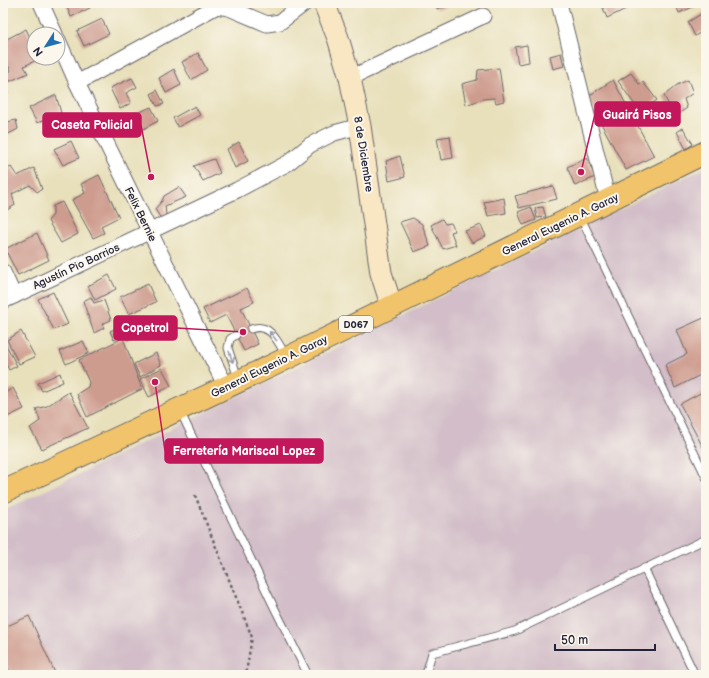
<svg xmlns="http://www.w3.org/2000/svg" width="709" height="678" viewBox="0 0 709 678" font-family="'Balsamiq Sans',sans-serif">
<style>
.industrial{fill:#d2bdc8}
.building{fill:#ce9c8f}
.lines{fill:none;stroke-linecap:round;stroke-linejoin:round}
.service-casing{stroke:#676468;stroke-width:9}
.minor-casing{stroke:#676468;stroke-width:17}
.secondary-casing{stroke:#676468;stroke-width:23}
.primary-casing{stroke:#676468;stroke-width:24}
.path{stroke:#676468;stroke-width:2.5;stroke-dasharray:3 3;stroke-linecap:butt}
.service{stroke:#fff;stroke-width:7}
.minor{stroke:#fff;stroke-width:15}
.secondary{stroke:#f9e7c3;stroke-width:21}
.primary{stroke:#f1c36a;stroke-width:22}
.oneway{stroke:#9c9ca7}
.labels{text-anchor:middle;stroke-width:4;stroke-linejoin:round;paint-order:stroke}
.shield{fill:#fbf7ec;stroke:#636270;stroke-width:1}
.shield-label{font-size:10px;font-weight:bold;fill:#22223b}
.street-label{font-size:11px;fill:#22223b;stroke:#fbf7ec}
.leader{fill:none;stroke:#c2185b;stroke-width:1.5}
.callout-dot{fill:#c2185b;stroke:#fbf7ec;stroke-width:1.5}
.callout{fill:#c2185b;stroke:#c2185b;stroke-width:1.5}
.callout-label{font-size:12px;text-anchor:middle;font-weight:bold;fill:#fff}
</style>
<rect width="100%" height="100%" fill="#fbf7ec"/>
<filter id="ink" filterUnits="userSpaceOnUse"><feTurbulence type="fractalNoise" baseFrequency=".025" numOctaves="2"/><feDisplacementMap in="SourceGraphic" scale="8" xChannelSelector="R" yChannelSelector="G"/><feConvolveMatrix kernelMatrix="1 2 1 2 8 2 1 2 1" color-interpolation-filters="sRGB"/></filter>
<filter id="wash" filterUnits="userSpaceOnUse"><feTurbulence type="fractalNoise" baseFrequency=".012" numOctaves="4" result="noise"/><feDisplacementMap in="SourceGraphic" scale="16" xChannelSelector="R" yChannelSelector="G"/><feGaussianBlur stdDeviation="0.9" result="paint"/><feColorMatrix in="noise" values="0 0 0 0 0 0 0 0 0 0 0 0 0 0 0 0 0 1.4 0 .05"/><feComposite in="paint" operator="in"/></filter>
<g filter="url(#wash)">
<rect width="100%" height="100%" fill="#e8e0bb"/>
<polygon class="industrial" points="706,167 706,675 3,675 3,511"/>
<g id="blocks">
<g class="building">
<polygon points="70,3 88,3 90,8 71,17 66,5"/>
<polygon points="435,3 455,3 455,4 437,9"/>
<polygon points="601,3 626,3 628,8 607,18"/>
<polygon points="675,3 702,3 679,13"/>
<polygon points="706,11 706,29 695,36 688,22"/>
<polygon points="102,19 109,34 84,46 77,31"/>
<polygon points="26,29 34,46 34,58 41,58 24,66 28,73 6,83 3,75 11,71 10,67 3,70 3,41"/>
<polygon points="527,45 529,62 518,64 515,47"/>
<polygon points="198,53 207,70 191,80 182,62"/>
<polygon points="561,53 564,66 553,69 550,56"/>
<polygon points="499,68 504,101 496,103 494,98 483,99 466,105 462,84 477,80 478,70"/>
<polygon points="174,69 181,85 166,93 159,78"/>
<polygon points="631,73 639,84 643,82 657,100 640,112 618,81"/>
<polygon points="132,78 137,87 126,93 131,103 120,109 110,88"/>
<polygon points="613,80 654,156 626,170 587,97"/>
<polygon points="688,80 693,93 684,99 687,108 675,116 664,96 677,85"/>
<polygon points="3,81 8,94 3,96"/>
<polygon points="157,90 164,104 157,106 151,94"/>
<polygon points="56,95 61,113 37,123 29,108"/>
<polygon points="195,106 200,115 178,127 173,118"/>
<polygon points="151,107 158,121 134,134 124,119"/>
<polygon points="16,120 18,129 3,137 3,123"/>
<polygon points="683,128 693,144 686,149 677,132"/>
<polygon points="450,136 453,158 441,160 437,138"/>
<polygon points="71,141 79,158 63,165 54,149"/>
<polygon points="239,142 248,161 235,168 227,149"/>
<polygon points="400,156 405,177 389,181 386,161"/>
<polygon points="587,158 595,177 575,186 567,167"/>
<polygon points="214,159 220,173 203,181 194,166"/>
<polygon points="11,167 17,176 34,168 42,189 37,192 30,185 12,194 15,205 7,210 3,204 3,171"/>
<polygon points="99,175 119,217 101,226 104,233 93,238 72,200 85,193 81,184"/>
<polygon points="553,186 557,199 519,208 515,196"/>
<polygon points="179,187 186,197 165,206 166,215 161,219 155,209 162,201 164,196"/>
<polygon points="504,198 506,213 488,216 484,202"/>
<polygon points="62,202 78,234 61,243 48,221 53,215 53,206"/>
<polygon points="531,207 536,220 523,225 518,212"/>
<polygon points="543,207 546,217 537,218 535,208"/>
<polygon points="413,218 422,224 430,246 414,252 400,222"/>
<polygon points="442,219 445,224 451,223 455,231 451,232 456,245 443,249 431,225"/>
<polygon points="481,225 486,236 472,243 465,231"/>
<polygon points="37,233 49,260 18,275 5,249"/>
<polygon points="109,275 116,289 95,300 88,286"/>
<polygon points="148,284 156,302 129,314 120,297"/>
<polygon points="247,288 254,302 241,308 258,344 244,351 226,315 210,323 203,309"/>
<polygon points="53,292 68,324 54,330 38,299"/>
<polygon points="91,297 94,303 104,300 111,320 102,324 104,328 94,333 83,301"/>
<polygon points="706,317 706,372 675,388 665,365 687,354 677,330"/>
<polygon points="136,319 142,332 127,340 124,335 114,340 110,331"/>
<polygon points="21,331 35,357 19,364 7,340"/>
<polygon points="123,338 142,389 87,417 77,394 88,387 89,382 79,360"/>
<polygon points="3,339 17,366 9,370 7,366 3,368"/>
<polygon points="83,341 89,353 66,364 60,351"/>
<polygon points="156,353 161,365 140,377 134,364"/>
<polygon points="162,368 171,386 149,397 140,379"/>
<polygon points="60,373 63,382 42,391 38,383"/>
<polygon points="13,388 24,409 3,419 3,394"/>
<polygon points="706,390 706,453 680,404"/>
<polygon points="69,392 88,428 42,449 30,428 40,421 36,409 47,406"/>
<polygon points="29,616 56,675 11,675 3,657 3,628"/>
</g>
</g>
</g>
<g filter="url(#ink)">
<use href="#blocks" fill-opacity="0" stroke="#676468" stroke-width="1"/>
<g class="lines">
<g class="service-casing">
<g id="service">
<polyline points="580,216 706,477"/>
<path d="M251,329c19,-7 27,13 35,27"/>
<polyline points="236,335 230,339 228,348 238,378"/>
<polyline points="180,411 272,603 308,675"/>
<polyline points="644,568 695,675"/>
<polyline points="424,675 426,674 432,653 515,631 706,539"/>
</g>
</g>
<g class="minor-casing">
<g id="minor">
<polyline points="41,3 55,34"/>
<polyline points="559,3 608,200"/>
<polyline points="58,40 77,83 226,387"/>
<polyline points="350,78 483,16"/>
<polyline points="77,83 217,6 229,8 267,24 280,22 305,3"/>
<polyline points="3,272 14,296"/>
<polyline points="3,301 237,190 288,163 310,145 334,133 360,126"/>
</g>
</g>
<g class="secondary-casing">
<polyline id="secondary" points="324,3 338,38 350,78 360,126 381,273 392,307"/>
</g>
<g class="primary-casing">
<polyline id="primary" points="3,492 273,365 706,152"/>
</g>
<polyline class="path" points="195,495 252,637 246,673 245,675"/>
<use href="#service" class="service"/>
<use href="#minor" class="minor"/>
<use href="#secondary" class="secondary"/>
<use href="#primary" class="primary"/>
</g>
<defs><path id="oneway-shaft" d="M-6 0H5M1.5-3L5.5 0L1.5 3" fill="none" stroke-width="1.6" stroke-linecap="round" stroke-linejoin="round"/></defs>
<g class="oneway">
<use href="#oneway-shaft" transform="translate(273 336) rotate(-128)"/>
<use href="#oneway-shaft" transform="translate(231 357) rotate(71)"/>
</g>
</g>
<g class="labels">
<rect class="shield" x="339" y="316" width="34" height="16" rx="3"/>
<g class="shield-label">
<text x="356" y="328">D067</text>
</g>
<g class="street-label">
<text transform="translate(364 154) rotate(81)" y="4">8 de Diciembre</text>
<text transform="translate(141 214) rotate(64)" y="4">Felix Bernie</text>
<text transform="translate(560 224) rotate(-26)" y="4">General Eugenio A. Garay</text>
<text transform="translate(76 266) rotate(-25)" y="4">Agustín Pio Barrios</text>
<text transform="translate(269 366) rotate(-26)" y="4">General Eugenio A. Garay</text>
</g>
</g>
<path class="leader" d="M581 172L595 114M151 177L141 125M243 332L177 328M155 382L165 451"/>
<g class="callout-dot">
<circle cx="581" cy="172" r="4"/>
<circle cx="151" cy="177" r="4"/>
<circle cx="243" cy="332" r="4"/>
<circle cx="155" cy="382" r="4"/>
</g>
<g class="callout">
<rect x="595" y="102" width="85" height="24" rx="4"/>
<rect x="43" y="113" width="98" height="24" rx="4"/>
<rect x="114" y="316" width="63" height="24" rx="4"/>
<rect x="165" y="439" width="158" height="24" rx="4"/>
</g>
<g class="callout-label">
<text x="637" y="119">Guairá Pisos</text>
<text x="92" y="129">Caseta Policial</text>
<text x="145" y="332">Copetrol</text>
<text x="244" y="455">Ferretería Mariscal Lopez</text>
</g>
<rect width="709" height="678" fill="none" stroke="#fbf7ec" stroke-width="16"/>
<g transform="translate(46 46) rotate(234)"><circle r="19" fill="#fbf7ec" stroke="#a4a2a5"/>
<path d="M0-3L7 15L0 10L-7 15Z" fill="#1f6fb2"/>
<text y="-6" font-size="11" font-weight="bold" text-anchor="middle" fill="#22223b">N</text>
</g>
<path d="M555 644v6h100v-6" fill="none" stroke="#22223b" stroke-width="2"/>
<text x="561" y="644" font-size="12" fill="#22223b" stroke="#fbf7ec" stroke-width="3" paint-order="stroke">50 m</text>
</svg>
